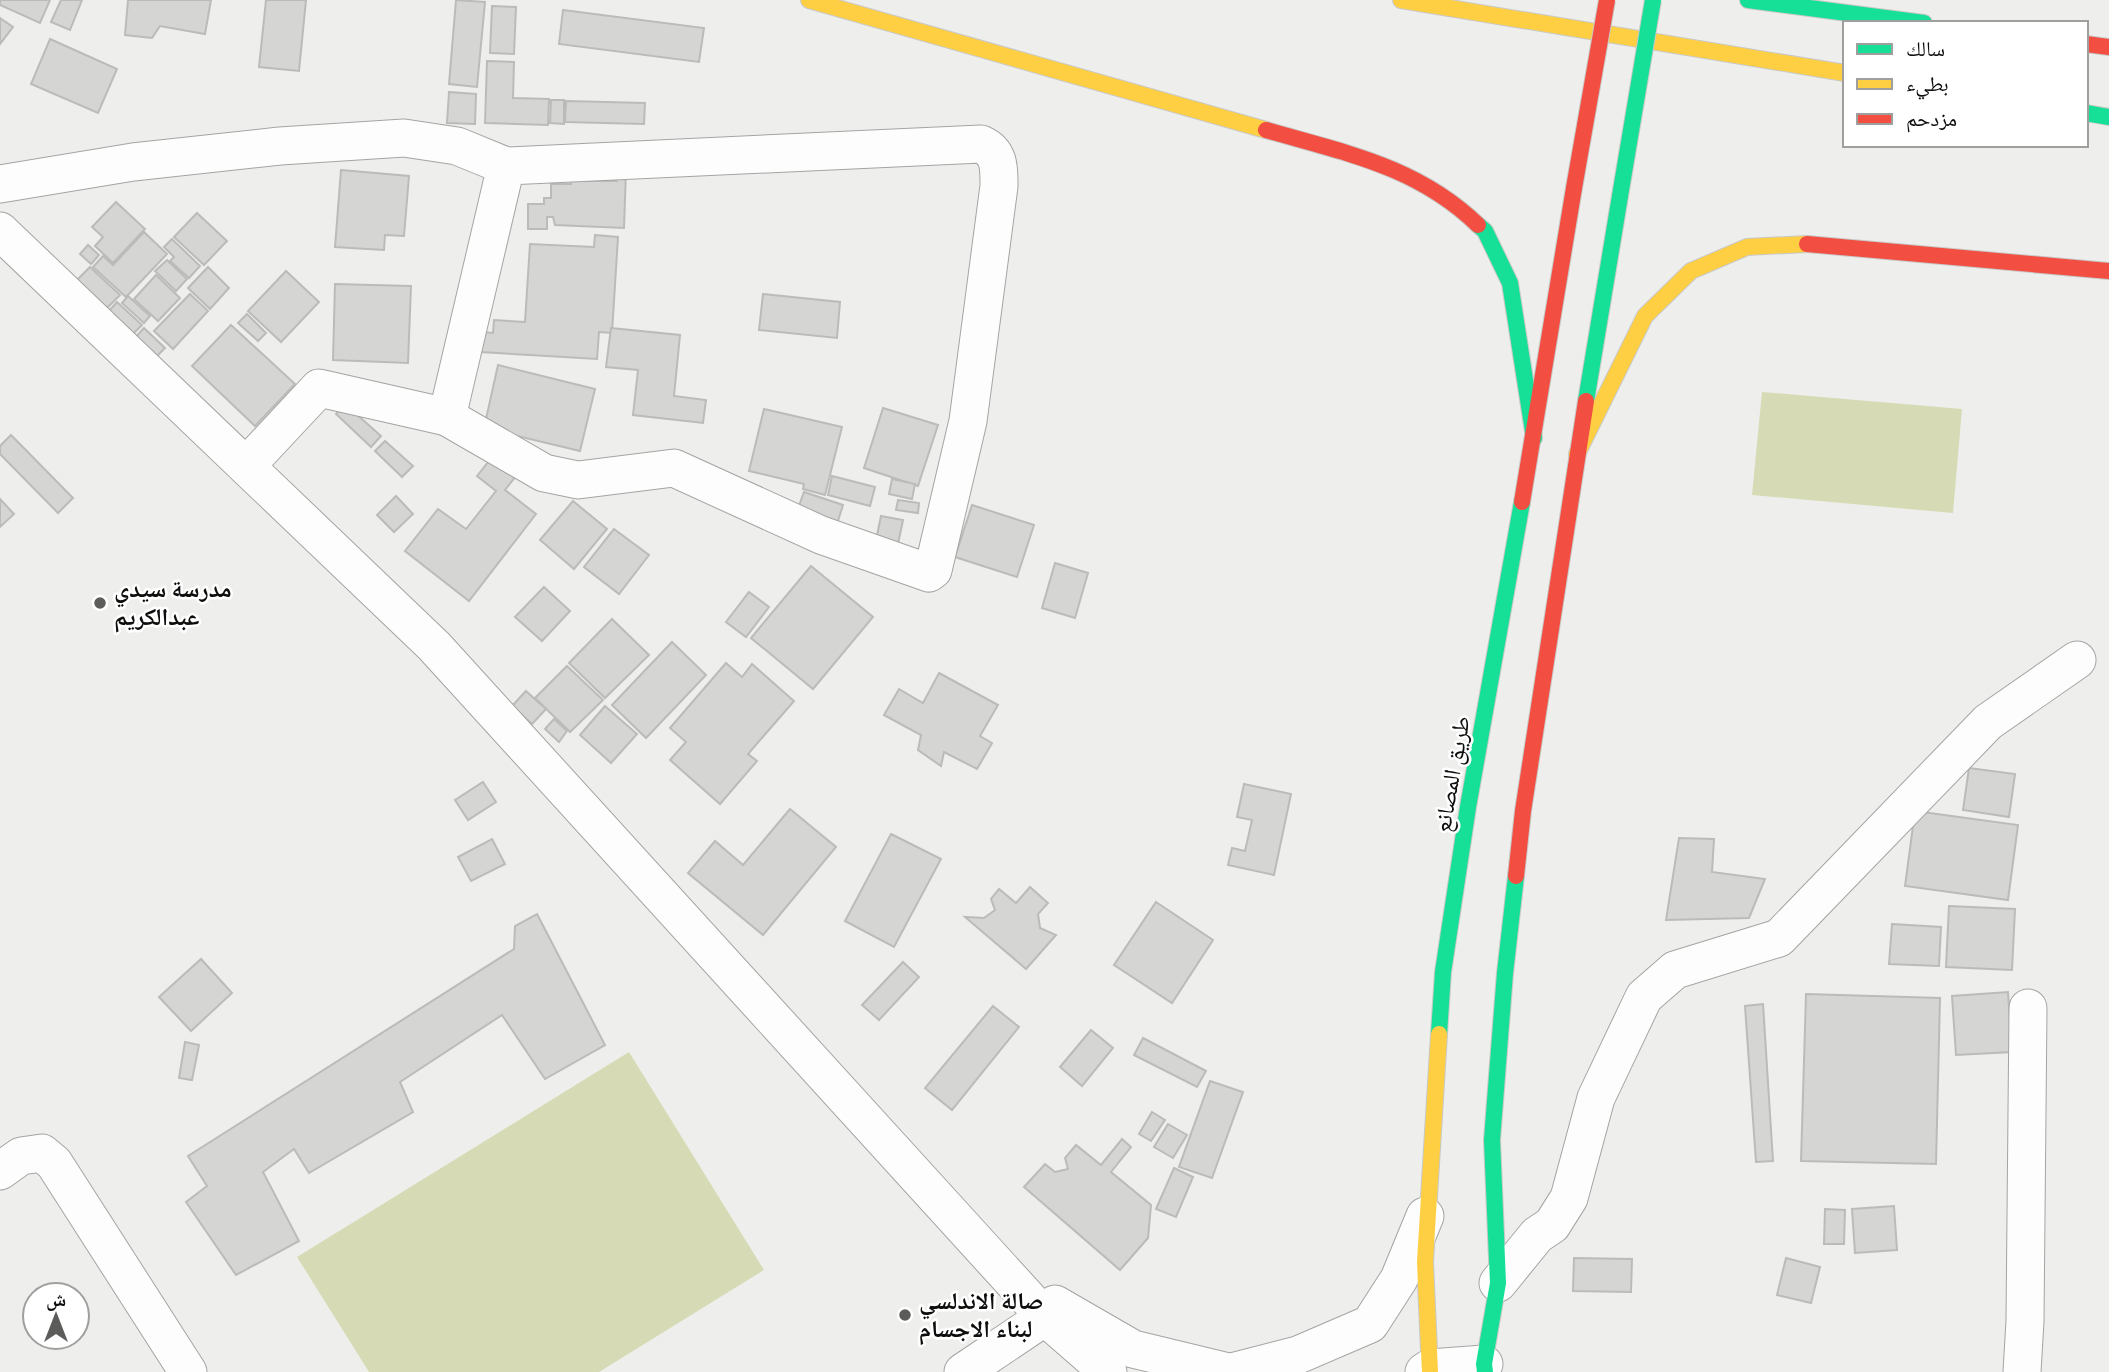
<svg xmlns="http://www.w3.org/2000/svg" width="2109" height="1372" viewBox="0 0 2109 1372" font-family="'Titillium Web','Noto Naskh Arabic',sans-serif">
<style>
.green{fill:#d6dbb5}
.building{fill:#d5d5d3;stroke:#bbbbb9;stroke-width:2}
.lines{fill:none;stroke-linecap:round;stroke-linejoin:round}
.street-casing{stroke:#a4a5a3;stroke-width:39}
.fast-casing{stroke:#c8c9c7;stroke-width:18}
.slow-casing{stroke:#c8c9c7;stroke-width:18}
.jam-casing{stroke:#c8c9c7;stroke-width:18}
.street{stroke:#fcfdfc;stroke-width:37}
.fast{stroke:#16e098;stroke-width:16}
.slow{stroke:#ffcf43;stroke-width:16}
.jam{stroke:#f24e42;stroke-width:16}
.fast-bridge-casing{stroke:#c8c9c7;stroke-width:18;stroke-linecap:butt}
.jam-bridge-casing{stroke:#c8c9c7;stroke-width:18;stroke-linecap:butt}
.fast-bridge{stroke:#16e098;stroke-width:16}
.jam-bridge{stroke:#f24e42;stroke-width:16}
.poi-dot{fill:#5c5d5b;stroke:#fff;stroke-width:2.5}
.labels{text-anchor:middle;stroke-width:5;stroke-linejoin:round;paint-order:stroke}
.poi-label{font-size:24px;font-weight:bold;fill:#0e0f0d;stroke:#fff;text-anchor:start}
.street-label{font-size:24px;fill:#0e0f0d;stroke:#fff}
</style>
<rect width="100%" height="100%" fill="#eeefec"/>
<g class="green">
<polygon points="1762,392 1962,409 1953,513 1752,495"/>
<polygon points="629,1052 764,1270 599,1372 369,1372 297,1257"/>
</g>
<g class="building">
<polygon points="0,0 50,0 40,23 0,5"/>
<polygon points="61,0 82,0 70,30 51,22"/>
<polygon points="128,0 211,0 205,34 160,26 152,38 125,35"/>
<polygon points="266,0 306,0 299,71 259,67"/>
<polygon points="456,0 485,2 477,87 449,84"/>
<polygon points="492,6 516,7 514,54 490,53"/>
<polygon points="563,10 704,28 699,62 559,44"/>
<polygon points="0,18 13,27 0,44"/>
<polygon points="50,39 117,69 98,113 31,84"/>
<polygon points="487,61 514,62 513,98 549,99 548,125 485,123"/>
<polygon points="449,92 476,94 475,124 447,123"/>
<polygon points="551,100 564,100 564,124 550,123"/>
<polygon points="566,101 645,103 644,124 565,122"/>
<polygon points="626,169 624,228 555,225 553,217 547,217 547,229 528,229 528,204 544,204 544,198 551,198 551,184 571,184 571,174 585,174 585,181 616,181 610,175"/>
<polygon points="341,170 409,176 404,236 385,235 384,250 335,247"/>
<polygon points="116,202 145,229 113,263 95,246 103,237 92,227"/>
<polygon points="197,213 227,241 204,265 174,237"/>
<polygon points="144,232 167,254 126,297 93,267 103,256 113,265"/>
<polygon points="595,235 618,237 612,333 599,332 597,359 480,352 482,332 493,333 494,320 525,322 530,244 594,247"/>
<polygon points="172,239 200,266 189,278 170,261 174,257 164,247"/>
<polygon points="88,245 99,255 91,264 80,254"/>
<polygon points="167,260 187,279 176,291 155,271"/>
<polygon points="90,267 120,295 107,308 77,280"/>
<polygon points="208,267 229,288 210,309 188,288"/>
<polygon points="286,271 319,302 281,342 248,311"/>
<polygon points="156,275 180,298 158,321 134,299"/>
<polygon points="335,284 411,286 408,363 333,360"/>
<polygon points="190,294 208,311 173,349 154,331"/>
<polygon points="763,294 840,302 837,338 759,330"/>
<polygon points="128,296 150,316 144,323 122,303"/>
<polygon points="117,302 142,325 133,334 109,311"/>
<polygon points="247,314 266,333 258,341 238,323"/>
<polygon points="231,325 295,384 255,426 192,366"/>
<polygon points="144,328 165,348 154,359 133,340"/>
<polygon points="611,328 680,335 674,396 706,400 703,423 633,415 638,370 606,367"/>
<polygon points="498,365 595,389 580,451 484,428"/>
<polygon points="345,404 381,436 371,447 336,414"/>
<polygon points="883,408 938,425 918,486 864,468"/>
<polygon points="764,409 842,427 825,495 803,489 804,484 749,471"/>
<polygon points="11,435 73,498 58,513 0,454 0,446"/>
<polygon points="385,441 413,466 402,477 375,451"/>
<polygon points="496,452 520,471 505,490 536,514 469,601 405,551 438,509 466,529 496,491 477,476"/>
<polygon points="832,476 875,487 870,506 828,495"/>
<polygon points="892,479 915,484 912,499 889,494"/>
<polygon points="804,492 843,505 837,524 797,511"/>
<polygon points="396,496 413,514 394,532 377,515"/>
<polygon points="0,499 14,514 0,527"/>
<polygon points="898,500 919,503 918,513 896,510"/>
<polygon points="573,501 607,529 574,569 540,540"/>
<polygon points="972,505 1034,525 1017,577 955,557"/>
<polygon points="881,516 903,520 898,544 876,540"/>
<polygon points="614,529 649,555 619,594 584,567"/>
<polygon points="1055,563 1088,573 1075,618 1042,608"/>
<polygon points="811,566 873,617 813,689 751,638"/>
<polygon points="544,587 570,611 542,641 515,617"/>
<polygon points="749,592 769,607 746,637 726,622"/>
<polygon points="612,619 649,655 605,698 569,663"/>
<polygon points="672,642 706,675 646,738 612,705"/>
<polygon points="726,663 742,677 752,664 794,701 748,754 757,761 720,804 670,760 686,742 670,728"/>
<polygon points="567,666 603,700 570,732 535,698"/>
<polygon points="939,673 998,705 980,736 992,743 977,769 944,752 941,766 918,750 921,735 884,715 899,689 923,703"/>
<polygon points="526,691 546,709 532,724 512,706"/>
<polygon points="605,706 637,734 611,763 580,735"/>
<polygon points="554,719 567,731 559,742 545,729"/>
<polygon points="1969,768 2015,774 2009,817 1963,810"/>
<polygon points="483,782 496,802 468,820 455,800"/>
<polygon points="1244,784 1291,794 1274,875 1228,865 1232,848 1245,851 1252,820 1237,817"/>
<polygon points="790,809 836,847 763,935 688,873 715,841 743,865"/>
<polygon points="1915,811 2018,825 2008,900 1905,886"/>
<polygon points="891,834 941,859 894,947 845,921"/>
<polygon points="1679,838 1714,839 1712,872 1765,879 1749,918 1666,920"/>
<polygon points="492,839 505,864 471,881 458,857"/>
<polygon points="1030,887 1048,903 1038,914 1040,928 1056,935 1026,969 965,917 984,918 995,910 991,899 999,889 1016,903"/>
<polygon points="1156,902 1213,940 1172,1003 1114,965"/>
<polygon points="1949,906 2015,909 2012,970 1946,967"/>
<polygon points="537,914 605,1045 545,1079 502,1015 400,1082 413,1112 309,1173 294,1149 263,1172 299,1241 236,1275 186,1202 207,1186 188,1156 514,949 515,926"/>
<polygon points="1892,924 1941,927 1939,966 1889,964"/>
<polygon points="201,959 232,993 191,1031 159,997"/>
<polygon points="903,962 919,977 879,1020 862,1005"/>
<polygon points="2008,992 2012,1052 1956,1055 1952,996"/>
<polygon points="1806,994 1940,998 1936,1164 1801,1161"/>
<polygon points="1763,1004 1773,1161 1756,1162 1745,1006"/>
<polygon points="993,1006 1019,1027 952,1110 925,1088"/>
<polygon points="1091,1030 1113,1048 1082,1086 1060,1067"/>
<polygon points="1143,1038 1206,1071 1197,1087 1134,1055"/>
<polygon points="185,1042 199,1045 192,1080 179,1078"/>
<polygon points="1210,1081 1243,1092 1212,1178 1179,1167"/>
<polygon points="1152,1112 1165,1120 1151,1141 1139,1134"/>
<polygon points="1168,1124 1187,1135 1173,1158 1154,1147"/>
<polygon points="1122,1139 1131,1147 1111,1172 1151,1205 1148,1238 1120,1270 1024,1187 1045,1164 1055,1172 1068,1169 1065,1158 1076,1145 1101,1165"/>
<polygon points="1174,1168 1193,1177 1176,1217 1156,1209"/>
<polygon points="1894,1206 1897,1250 1855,1253 1852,1209"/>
<polygon points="1825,1209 1845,1210 1844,1244 1824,1244"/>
<polygon points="1574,1258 1632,1259 1631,1292 1573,1291"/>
<polygon points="1786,1258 1820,1267 1811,1303 1777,1295"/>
</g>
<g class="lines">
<g class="street-casing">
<g id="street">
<path d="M0,184l133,-22 147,-16 124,-8 53,8 49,20 475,-22c19,8 18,25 18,42l-31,235 -35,149 -4,3 -108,-38 -147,-67 -96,12 -34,-7 -97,-56"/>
<polyline points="0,231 434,646 1045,1317 1108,1372"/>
<polyline points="246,466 319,388 447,417 506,166"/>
<polyline points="0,1171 21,1156 42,1153 54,1163 188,1372"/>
<polyline points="1498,1283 1537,1235 1552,1225 1569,1198 1596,1098 1644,997 1675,970 1779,938 1988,722 2077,660"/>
<polyline points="1055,1304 1133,1349 1228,1372"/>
<polyline points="963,1372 1045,1317"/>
<polyline points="1232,1372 1298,1355 1370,1324 1399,1279 1425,1216"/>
<polyline points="1424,1372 1430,1368 1484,1364"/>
<polyline points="2022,1372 2025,1321 2028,1008"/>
</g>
</g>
<g class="fast-casing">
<g id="fast">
<polyline points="1748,0 1924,23"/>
<polyline points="2086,113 2109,117"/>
<polyline points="1478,225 1485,231 1510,283 1534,438"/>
<polyline points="1586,401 1620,196"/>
<polyline points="1439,1034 1443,972 1468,807 1522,502"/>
<polyline points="1485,1372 1484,1364 1498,1283 1492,1140 1505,973 1516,876"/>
</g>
</g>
<g class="slow-casing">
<g id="slow">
<polyline points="809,0 1266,130"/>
<polyline points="1401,0 1845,73"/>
<polyline points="1577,454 1645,316 1691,271 1747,247 1807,244"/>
<polyline points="1430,1372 1425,1262 1439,1034"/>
</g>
</g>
<g class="jam-casing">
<g id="jam">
<polyline points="2086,44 2109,47"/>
<path d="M1266,130c79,23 151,36 212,95"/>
<polyline points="1807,244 2109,271"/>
<polyline points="1522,502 1574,188"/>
<polyline points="1516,876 1523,811 1586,401"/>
</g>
</g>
<use href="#street" class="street"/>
<use href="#fast" class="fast"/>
<use href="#slow" class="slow"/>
<use href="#jam" class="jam"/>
<g class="fast-bridge-casing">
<polyline id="fast-bridge" points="1620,196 1653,0"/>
</g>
<g class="jam-bridge-casing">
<polyline id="jam-bridge" points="1574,188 1607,0"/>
</g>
<use href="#fast-bridge" class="fast-bridge"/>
<use href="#jam-bridge" class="jam-bridge"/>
</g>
<g class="poi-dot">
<circle cx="100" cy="603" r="7"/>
<circle cx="905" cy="1315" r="7"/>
</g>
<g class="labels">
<g class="poi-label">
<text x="114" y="597">مدرسة سيدي<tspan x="114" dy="28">عبدالكريم</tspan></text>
<text x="919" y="1309">صالة الاندلسي<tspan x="919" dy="28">لبناء الاجسام</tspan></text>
</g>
<g class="street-label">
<text transform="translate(1452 774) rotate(-80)" y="8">طريق المصانع</text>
</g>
</g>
<rect x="1843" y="21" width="245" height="126" fill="#ffffff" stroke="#9f9f9e" stroke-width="2"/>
<rect x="1857" y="44" width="35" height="10" fill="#16e098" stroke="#9f9f9e" stroke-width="2"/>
<text x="1906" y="56" font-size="21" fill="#0e0f0d">سالك</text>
<rect x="1857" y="79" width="35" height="10" fill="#ffcf43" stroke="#9f9f9e" stroke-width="2"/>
<text x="1906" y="91" font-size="21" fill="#0e0f0d">بطيء</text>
<rect x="1857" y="114" width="35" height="10" fill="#f24e42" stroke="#9f9f9e" stroke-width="2"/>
<text x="1906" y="126" font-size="21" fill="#0e0f0d">مزدحم</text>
<g transform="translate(56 1316)"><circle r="33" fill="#ffffff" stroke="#9f9f9e" stroke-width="2"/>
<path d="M0-5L12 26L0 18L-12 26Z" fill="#5c5d5b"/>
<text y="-10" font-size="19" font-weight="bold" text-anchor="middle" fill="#0e0f0d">ش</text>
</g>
</svg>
